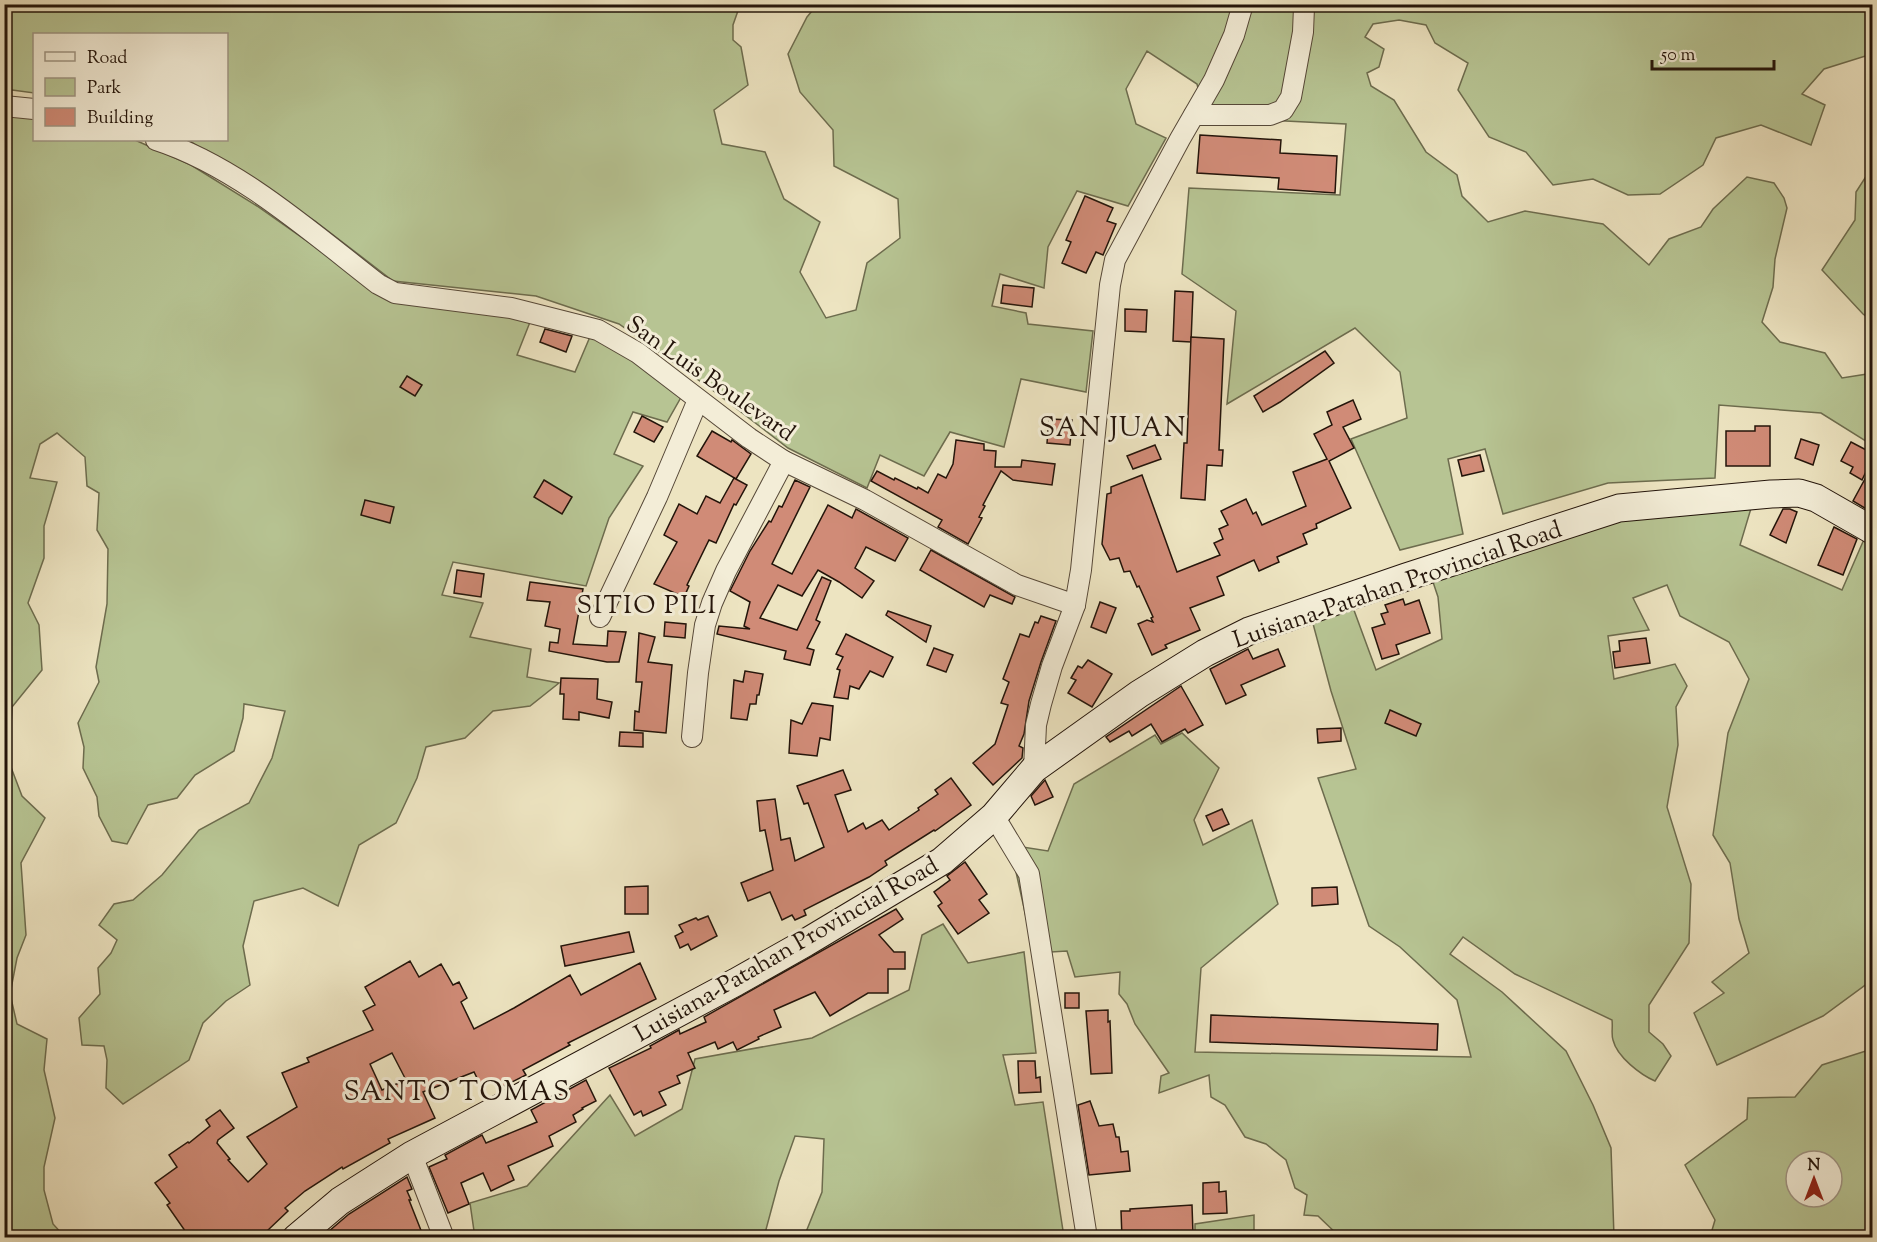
<svg xmlns="http://www.w3.org/2000/svg" width="1877" height="1242" viewBox="0 0 1877 1242" font-family="'Sorts Mill Goudy',serif">
<style>
.green{fill:#b7c493;stroke:#6d6c4e;stroke-width:1.5;fill-rule:evenodd}
.building{fill:#d08b77;stroke:#23140a;stroke-width:1.5;fill-rule:evenodd}
.lines{fill:none;stroke-linecap:round;stroke-linejoin:round}
.street-casing{stroke:#564838;stroke-width:22}
.secondary-casing{stroke:#23140a;stroke-width:29}
.street{stroke:#f3edd7;stroke-width:20}
.secondary{stroke:#f3edd7;stroke-width:27}
.labels{text-anchor:middle;stroke-width:6;stroke-linejoin:round;paint-order:stroke}
.street-label{font-size:24px;fill:#23140a;stroke:#f3edd7}
.neighbourhood-label{font-size:26px;letter-spacing:1.5px;fill:#23140a;stroke:#f3edd7}
.quarter-label{font-size:27px;letter-spacing:1.5px;fill:#23140a;stroke:#f3edd7}
</style>
<rect width="100%" height="100%" fill="#ede4c1"/>
<filter id="stains"><feTurbulence type="fractalNoise" baseFrequency=".00333" numOctaves="4"/><feColorMatrix values="0 0 0 0 .2 0 0 0 0 .09 0 0 0 0 .02 0 0 0 .5 -.17"/></filter>
<radialGradient id="worn" r=".72"><stop offset=".6" stop-color="#630" stop-opacity="0"/><stop offset="1" stop-color="#630" stop-opacity=".3"/></radialGradient>
<g class="green">
<polygon points="5,5 740,5 733,25 733,40 741,47 748,85 714,110 722,144 765,152 784,199 820,222 800,272 826,318 856,310 867,263 900,238 898,199 834,166 833,130 800,92 788,54 807,17 817,5 1872,5 1872,54 1824,69 1802,94 1825,105 1811,145 1761,125 1716,138 1703,165 1660,194 1628,195 1593,179 1553,185 1526,152 1489,137 1458,90 1468,63 1435,43 1426,25 1399,20 1373,24 1365,37 1384,49 1379,67 1367,73 1371,86 1394,100 1426,152 1457,175 1462,196 1488,222 1525,211 1603,224 1649,265 1669,239 1701,227 1713,209 1747,177 1774,183 1784,198 1787,208 1775,259 1773,287 1762,322 1780,342 1825,353 1842,378 1867,374 1872,369 1872,445 1821,413 1719,405 1715,478 1608,483 1503,514 1485,449 1448,459 1463,534 1400,550 1351,439 1407,418 1400,372 1355,328 1227,404 1236,311 1182,274 1189,188 1340,195 1346,124 1205,117 1197,84 1147,51 1126,89 1136,124 1166,138 1128,206 1077,191 1048,247 1044,288 1000,274 992,306 1026,313 1028,324 1093,331 1086,392 1021,379 1004,447 950,432 924,476 880,455 867,488 788,448 711,389 619,324 536,296 393,281 315,221 188,140 226,140 226,34 34,34 34,93 5,89"/>
<polygon points="5,106 34,111 34,140 135,140 191,165 257,206 391,300 534,312 517,355 575,372 592,332 684,392 667,422 633,412 614,454 643,466 609,518 586,586 453,562 442,595 483,603 470,637 531,649 527,677 559,683 530,706 493,711 465,738 426,747 417,778 396,823 359,845 338,906 303,888 254,901 243,946 250,985 226,1001 203,1023 189,1060 123,1104 106,1088 107,1060 104,1046 82,1045 79,1018 100,994 98,968 111,953 117,940 99,925 114,904 133,900 162,875 199,830 249,803 272,758 285,711 244,704 243,718 234,751 195,775 177,798 148,805 127,844 112,841 99,816 97,797 83,768 84,747 78,723 99,682 96,667 107,604 108,549 97,530 99,493 87,486 85,457 57,433 40,444 30,478 57,482 44,526 44,558 28,603 39,625 42,670 12,707 9,762 22,796 45,818 21,863 26,935 17,958 10,994 17,1024 47,1039 44,1070 55,1118 44,1167 44,1190 53,1224 65,1237 5,1238"/>
<polygon points="1872,167 1872,321 1863,314 1822,270 1855,220 1856,192"/>
<path d="M1755,495l-15,50 102,45 23,-53 7,4v439l-49,36 -106,49 -23,-52 30,-20 -12,-11 37,-29 -10,-34 -9,-56 -17,-28 15,-102 21,-54 -20,-37 -49,-26 -13,-31 -34,13 16,32 -41,6 6,43 61,-15 12,22 -11,21 2,38 -11,62 24,77 -2,59 -40,62v27l14,12 8,12 -16,25c-14,-6 -38,-24 -42,-41 -2,-6 0,-13 -1,-20l-97,-46 -52,-37 -13,17 52,38 64,59 27,54 18,43 3,89h-274l-22,-21 -14,-1 3,-20 -12,-7 -9,-28 -20,-16 -21,-7 -20,-32 -14,-8 -2,-22 -50,18 2,-17 8,-3 -34,-49 -8,-20 -8,-10 1,-22 -45,5 -8,-26 -33,2 -24,-108 38,6 26,-67 81,-49 6,9 21,-11 37,35 -25,52 9,25 49,-25 26,84 -77,64 -6,84 276,5 -14,-57 -57,-53 -31,-21 -51,-148 38,-9 -25,-78 -23,-86 40,-11 28,76 66,-31 -4,-42 -12,-36 104,-36z"/>
<polygon points="943,924 968,963 1024,952 1036,1053 1003,1055 1015,1105 1043,1102 1064,1237 804,1237 822,1192 824,1139 795,1136 779,1181 764,1237 456,1238 474,1231 470,1203 527,1186 610,1095 635,1136 682,1109 695,1059 812,1038 909,990 922,935"/>
<path d="M1872,1049v188h-162l5,-17 -30,-55 62,-46 1,-21 47,-1 27,-32zM1796,1161h36v36h-36z"/>
<polygon points="1254,1215 1254,1237 1195,1237 1195,1224"/>
</g>
<g class="building">
<polygon points="1200,135 1281,140 1280,153 1337,156 1335,193 1278,189 1279,178 1197,173"/>
<polygon points="1085,196 1113,208 1107,221 1116,224 1103,255 1096,252 1086,273 1062,263 1071,242 1066,240"/>
<polygon points="1003,285 1034,288 1032,307 1001,303"/>
<polygon points="1175,291 1193,292 1191,342 1173,341"/>
<polygon points="1125,309 1147,310 1146,332 1125,331"/>
<polygon points="545,329 572,336 566,352 540,342"/>
<polygon points="1191,337 1224,339 1219,450 1223,450 1222,466 1207,465 1205,500 1181,498 1184,443 1187,443"/>
<polygon points="1325,351 1334,363 1280,402 1263,412 1254,396"/>
<polygon points="407,376 422,385 415,396 400,387"/>
<polygon points="1353,400 1361,419 1343,427 1354,448 1329,461 1351,508 1316,524 1317,528 1303,534 1307,544 1277,557 1279,562 1259,571 1254,560 1217,577 1224,595 1190,608 1200,630 1165,645 1167,648 1152,655 1138,624 1147,620 1153,622 1151,618 1153,617 1139,586 1137,587 1130,571 1124,572 1119,558 1110,560 1102,544 1107,494 1111,493 1111,487 1142,475 1177,572 1220,555 1214,543 1223,539 1219,529 1228,525 1221,511 1246,499 1253,514 1256,512 1262,525 1306,506 1293,472 1327,459 1314,434 1332,425 1327,412"/>
<polygon points="642,416 663,427 654,442 634,432"/>
<polygon points="1049,419 1072,420 1070,445 1047,443"/>
<polygon points="1755,426 1770,426 1770,466 1726,466 1726,431 1755,431"/>
<polygon points="712,431 731,442 732,440 751,454 736,479 697,456"/>
<polygon points="1801,439 1819,445 1813,465 1795,458"/>
<polygon points="956,440 984,444 984,450 996,451 995,467 1021,467 1022,460 1055,464 1052,485 1013,480 1001,471 983,505 985,506 979,517 982,518 968,544 938,527 942,520 871,481 877,471 894,480 895,478 917,489 918,487 928,493 938,474 946,478 953,464"/>
<polygon points="1851,442 1872,453 1872,459 1862,480 1850,473 1853,467 1841,461"/>
<polygon points="1155,445 1161,459 1133,469 1127,456"/>
<polygon points="1480,455 1484,471 1462,476 1458,460"/>
<polygon points="1872,466 1872,502 1868,510 1853,501"/>
<polygon points="734,478 747,485 736,505 734,504 716,543 709,540 687,585 689,586 684,597 654,584 677,542 664,535 679,504 697,514 706,496 720,503"/>
<polygon points="544,480 572,497 562,514 534,497"/>
<polygon points="795,480 810,487 772,564 792,574 828,505 852,518 856,509 908,538 895,561 866,547 855,568 874,581 862,598 839,582 818,570 802,596 778,585 760,618 797,630 822,577 831,581 816,620 820,622 807,648 814,650 810,665 784,659 786,651 717,634 719,626 750,629 744,626 750,602 730,591 750,551 769,521 771,522 779,506 782,507"/>
<polygon points="365,500 394,507 390,523 361,515"/>
<polygon points="1783,509 1790,509 1797,512 1786,543 1770,535"/>
<polygon points="1834,527 1857,539 1843,575 1818,565"/>
<polygon points="931,550 1015,597 1012,604 990,595 984,607 920,570"/>
<polygon points="457,570 484,574 481,597 454,593"/>
<polygon points="530,582 583,589 573,644 607,646 608,631 626,632 619,662 607,662 549,651 550,642 558,643 560,629 545,626 550,602 527,600"/>
<polygon points="1403,599 1405,605 1419,600 1430,633 1396,645 1399,654 1382,659 1372,628 1385,624 1381,614 1388,612 1385,605"/>
<polygon points="1100,602 1116,608 1106,633 1091,627"/>
<polygon points="888,611 931,626 926,642 886,615"/>
<polygon points="1041,616 1056,621 1041,662 1029,701 1024,734 1019,746 1023,748 1022,758 993,785 973,763 995,744 1008,705 1001,703 1009,682 1003,679 1020,634 1029,637 1035,622 1038,623"/>
<polygon points="665,622 686,624 685,638 664,636"/>
<polygon points="639,633 655,637 648,662 672,665 666,733 634,730 635,711 639,712 642,682 636,682"/>
<polygon points="846,634 893,657 883,677 870,671 859,689 850,686 848,699 834,697 840,670 837,669 843,657 836,654"/>
<polygon points="1646,638 1650,663 1615,668 1613,652 1620,651 1619,641"/>
<polygon points="934,648 953,655 946,672 927,665"/>
<polygon points="1248,649 1253,659 1278,649 1285,666 1241,685 1246,695 1226,704 1210,669"/>
<polygon points="1088,660 1112,674 1092,707 1068,693 1076,680 1071,678 1078,666 1082,668"/>
<polygon points="745,671 763,674 759,695 757,695 756,704 750,704 747,720 731,718 734,680 743,682"/>
<polygon points="561,678 598,679 597,699 612,702 609,718 579,712 579,720 563,719 564,694 560,694"/>
<polygon points="1181,686 1203,725 1188,733 1185,729 1162,742 1151,724 1132,736 1129,731 1110,742 1106,737"/>
<polygon points="812,703 833,706 830,740 820,738 817,756 789,753 791,720 802,724"/>
<polygon points="1390,710 1421,724 1416,736 1385,723"/>
<polygon points="1341,728 1341,741 1318,743 1317,729"/>
<polygon points="620,732 643,733 643,747 619,746"/>
<polygon points="843,770 851,790 835,795 848,832 863,823 866,829 882,820 889,830 919,810 918,808 938,794 935,790 951,778 971,805 935,831 934,830 885,861 887,865 869,877 804,910 806,915 795,920 792,915 782,920 770,892 748,901 741,883 773,870 765,830 760,831 757,801 775,799 781,840 790,838 795,861 824,847 808,803 804,804 797,786"/>
<polygon points="1045,780 1053,797 1035,805 1031,796"/>
<polygon points="1222,809 1229,824 1213,831 1206,816"/>
<polygon points="965,862 987,894 979,900 989,913 958,934 938,906 942,903 934,892 950,880 947,876"/>
<polygon points="648,886 648,914 625,914 625,887"/>
<polygon points="1337,887 1338,904 1312,906 1312,888"/>
<polygon points="896,909 903,919 879,935 894,952 905,952 905,969 888,969 888,993 868,993 830,1016 815,992 774,1010 781,1027 758,1037 759,1039 737,1050 733,1042 718,1049 715,1042 688,1053 695,1068 677,1076 680,1083 659,1092 666,1105 643,1116 641,1111 634,1115 609,1068 651,1048 650,1046 679,1030 680,1034 706,1022 704,1017"/>
<polygon points="708,916 717,936 691,950 688,944 680,948 675,936 683,932 679,925 696,918 698,920"/>
<polygon points="629,932 634,952 565,966 561,946"/>
<path d="M410,961l9,16 22,-13 12,21 6,-3 8,16 -6,4 13,27 40,-21 56,-33 11,20 59,-32 16,36 -88,44 2,2 -47,25 3,5 -28,14 -5,-10 -12,7 -7,-14 -51,20 12,26 -47,21 2,4 -47,26 -1,-2 -37,24 -20,17 3,3 -20,19 6,8h-84l-23,-33 3,-2 -15,-20 22,-16 -8,-12 19,-13 1,1 21,-17 -4,-6 14,-10 14,18 -16,12 -1,3 13,16 -2,1 20,22 19,-18 -20,-27 50,-30 -15,-34 27,-11 -2,-4 66,-28 -10,-19 12,-6 -10,-18zM392,1053l14,27 -24,10 -12,-26z"/>
<rect x="1065" y="993" width="14" height="15"/>
<polygon points="1108,1010 1108,1022 1110,1021 1112,1073 1091,1074 1086,1011"/>
<polygon points="1211,1015 1438,1024 1437,1050 1210,1042"/>
<polygon points="1018,1061 1035,1061 1036,1078 1040,1077 1041,1092 1019,1093"/>
<polygon points="586,1080 596,1101 582,1108 583,1109 573,1115 576,1122 549,1136 553,1146 508,1166 514,1180 491,1191 483,1173 461,1183 469,1204 448,1213 429,1167 447,1159 445,1155 482,1135 486,1143 537,1122 531,1110"/>
<polygon points="1090,1101 1099,1126 1113,1124 1116,1137 1119,1137 1121,1152 1128,1151 1130,1171 1089,1175 1078,1105"/>
<polygon points="407,1177 412,1189 407,1191 411,1200 409,1200 424,1238 321,1238 349,1214"/>
<polygon points="1219,1182 1219,1192 1226,1191 1227,1213 1203,1214 1203,1183"/>
<polygon points="1192,1205 1193,1234 1171,1234 1171,1238 1122,1238 1121,1211 1130,1211 1130,1209"/>
</g>
<g class="lines">
<g class="street-casing">
<g id="street">
<polyline points="4,106 34,109"/>
<polyline points="1194,115 1270,115 1283,110 1291,97 1303,32 1304,7 1300,4"/>
<path d="M156,140c81,26 155,92 222,144l17,9 116,15 87,22 40,23 111,85 35,23 81,39 152,85 58,20"/>
<polyline points="600,617 657,497 698,400"/>
<polyline points="692,737 698,673 705,625 712,603 726,571 784,461"/>
<polyline points="1034,769 1036,725 1041,704 1052,666 1075,605 1081,570 1110,285 1115,260 1180,139 1214,80 1234,35 1243,4"/>
<polyline points="994,816 1029,874 1087,1238"/>
<polyline points="412,1155 444,1238"/>
</g>
</g>
<g class="secondary-casing">
<polyline id="secondary" points="296,1238 340,1201 412,1155 736,982 805,943 942,861 994,816 1034,769 1139,694 1205,653 1249,631 1406,577 1619,508 1771,494 1799,493 1816,498 1872,530"/>
</g>
<use href="#street" class="street"/>
<use href="#secondary" class="secondary"/>
</g>
<g class="labels">
<g class="street-label">
<text transform="translate(711 378) rotate(35)" y="8">San Luis Boulevard</text>
<text transform="translate(1397 584) rotate(-19)" y="8">Luisiana-Patahan Provincial Road</text>
<text transform="translate(786 949) rotate(-30)" y="8">Luisiana-Patahan Provincial Road</text>
</g>
<g class="neighbourhood-label">
<text x="647" y="613">SITIO PILI</text>
</g>
<g class="quarter-label">
<text x="1113" y="436">SAN JUAN</text>
<text x="457" y="1100">SANTO TOMAS</text>
</g>
</g>
<rect width="1877" height="1242" fill="none" stroke="#ede4c1" stroke-width="24"/>
<rect x="6" y="6" width="1865" height="1230" fill="none" stroke="#23140a" stroke-width="3"/>
<rect x="12" y="12" width="1853" height="1218" fill="none" stroke="#23140a" stroke-width="1.5"/>
<rect x="33" y="33" width="195" height="108" fill="#f3edd7" stroke="#a09685" stroke-width="1.5"/>
<rect x="45" y="52" width="30" height="9" fill="#f3edd7" stroke="#a09685" stroke-width="1.5"/>
<text x="87" y="63" font-size="18" fill="#23140a">Road</text>
<rect x="45" y="78" width="30" height="18" fill="#b7c493" stroke="#a09685" stroke-width="1.5"/>
<text x="87" y="93" font-size="18" fill="#23140a">Park</text>
<rect x="45" y="108" width="30" height="18" fill="#d08b77" stroke="#a09685" stroke-width="1.5"/>
<text x="87" y="123" font-size="18" fill="#23140a">Building</text>
<g transform="translate(1814 1179)"><circle r="28" fill="#f3edd7" stroke="#a09685" stroke-width="1.5"/>
<path d="M0-4.5L10 22L0 15L-10 22Z" fill="#8f2418"/>
<text y="-9" font-size="16" font-weight="bold" text-anchor="middle" fill="#23140a">N</text>
</g>
<path d="M1652 60v9h122v-9" fill="none" stroke="#23140a" stroke-width="3"/>
<text x="1661" y="60" font-size="18" fill="#23140a" stroke="#f3edd7" stroke-width="4.5" paint-order="stroke">50 m</text>
<rect width="100%" height="100%" filter="url(#stains)"/>
<rect width="100%" height="100%" fill="url(#worn)"/>
</svg>
